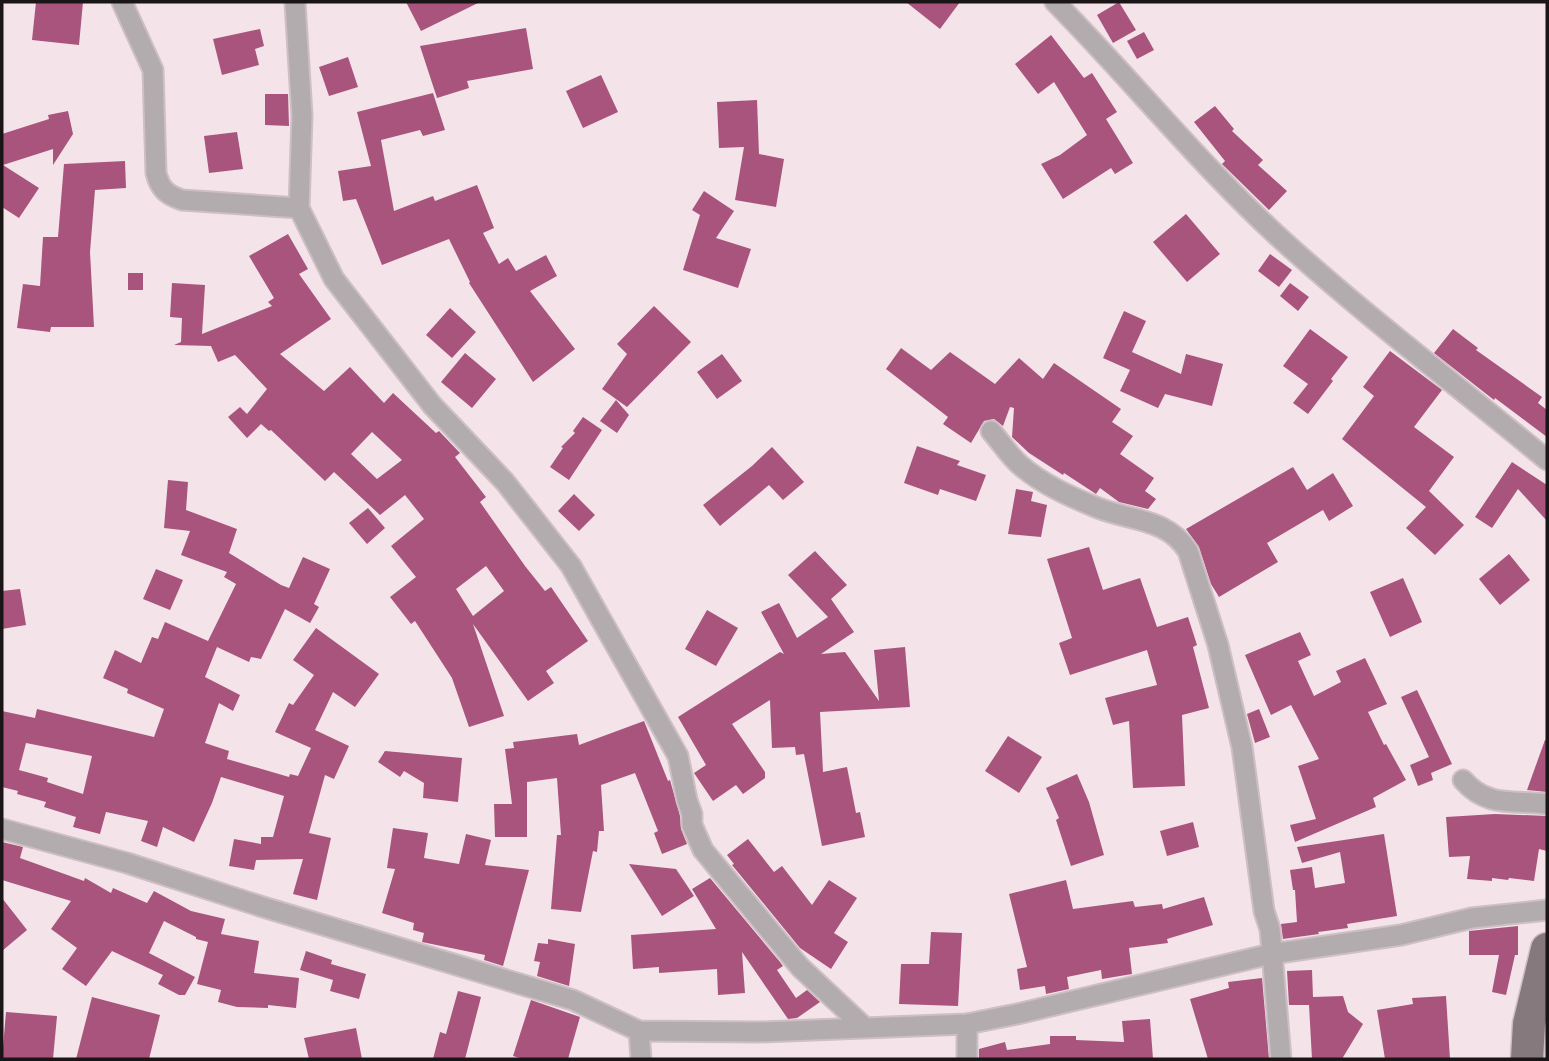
<svg xmlns="http://www.w3.org/2000/svg" width="1549" height="1061" viewBox="0 0 1549 1061" font-family="Poppins,sans-serif">
<style>
.building{fill:#a9547c;fill-rule:evenodd}
.lines{fill:none;stroke-linecap:round;stroke-linejoin:round}
.street-casing{stroke:#cdbfc4;stroke-width:23}
.primary-casing{stroke:#cdbfc4;stroke-width:35}
.street{stroke:#b3acaf;stroke-width:19}
.primary{stroke:#85797d;stroke-width:32}
</style>
<rect width="100%" height="100%" fill="#f4e4ea"/>
<g class="building">
<polygon points="36,2 83,2 79,45 32,40"/>
<polygon points="406,2 480,2 421,31"/>
<polygon points="906,2 960,2 940,29"/>
<polygon points="1119,2 1136,30 1113,43 1097,15"/>
<polygon points="526,28 533,69 467,81 469,88 437,98 420,46"/>
<polygon points="260,29 264,46 255,49 259,65 222,75 213,39"/>
<polygon points="1144,32 1154,50 1137,59 1127,41"/>
<polygon points="1051,35 1084,78 1092,73 1117,112 1106,119 1133,163 1115,174 1111,168 1063,199 1041,164 1060,155 1087,135 1054,82 1038,94 1015,64"/>
<polygon points="348,57 358,87 329,96 319,67"/>
<polygon points="601,75 618,112 583,128 566,91"/>
<polygon points="433,93 445,130 423,136 420,130 381,140 394,211 433,196 435,201 477,185 494,228 483,233 499,264 508,258 516,271 546,255 557,276 530,291 575,349 533,382 469,283 470,282 449,239 382,265 356,199 343,201 338,171 371,166 357,112"/>
<polygon points="265,94 288,94 289,126 265,125"/>
<polygon points="757,100 759,154 784,159 776,207 735,200 744,147 719,148 717,102"/>
<polygon points="1215,106 1234,129 1232,131 1263,160 1258,165 1287,191 1269,210 1222,164 1225,161 1194,122"/>
<polygon points="68,111 73,134 53,165 53,149 3,165 39,188 19,218 2,207 2,134 49,119 48,115"/>
<polygon points="237,132 243,169 209,173 204,136"/>
<polygon points="125,161 126,188 95,190 90,252 94,327 51,327 50,332 17,328 23,284 40,286 43,237 58,237 64,164"/>
<polygon points="704,191 734,211 716,238 751,249 738,288 683,270 700,215 692,210"/>
<polygon points="1186,214 1220,254 1187,282 1153,242"/>
<path d="M288,234l20,35 -9,5 32,45 -51,35 44,37 26,-24 34,36 9,-10 43,40 3,-2 21,22 -5,4 31,40 -6,5 45,64 20,25 6,-4 37,54 -42,30 8,12 -26,18 -55,-77 31,92 -35,11 -17,-49 -37,-57 -4,3 -21,-27 26,-20 -25,-31 33,-27 -19,-24 -25,20 -46,-43 -9,9 -54,-51 -2,1 -8,-7 -14,14 -19,-21 12,-10 7,7 20,-25 -32,-34 -17,7 -7,-16 -37,-1 7,-3 1,-24 -12,-1 2,-34 33,2 -3,49 70,-28 -4,-4 6,-4 -25,-42zM372,432l30,28 -25,19 -26,-25zM486,566l18,25 -31,25 -17,-27z"/>
<polygon points="1270,254 1292,270 1279,287 1258,271"/>
<rect x="128" y="273" width="15" height="17"/>
<polygon points="1290,283 1309,297 1298,311 1280,296"/>
<polygon points="654,306 691,342 627,407 602,389 627,354 617,344"/>
<polygon points="450,308 476,332 452,358 426,335"/>
<polygon points="1124,311 1146,321 1132,352 1181,374 1186,354 1223,364 1212,406 1165,394 1158,408 1120,391 1130,370 1103,358"/>
<polygon points="1310,329 1348,357 1331,379 1333,381 1308,414 1293,403 1308,384 1283,366"/>
<polygon points="1453,329 1478,348 1476,350 1542,397 1538,403 1547,410 1547,437 1495,398 1494,400 1434,353"/>
<polygon points="901,348 931,370 950,352 995,384 1019,358 1043,379 1054,363 1121,409 1112,422 1133,436 1120,454 1154,478 1145,491 1156,499 1148,509 1119,502 1100,488 1096,494 1064,473 1063,475 1029,453 1012,437 1014,408 1010,407 1003,426 994,419 984,421 971,443 943,424 948,417 886,369"/>
<polygon points="1390,351 1442,390 1414,427 1454,457 1429,491 1464,525 1435,555 1406,528 1426,507 1342,439 1374,396 1363,387"/>
<polygon points="465,353 496,379 472,408 441,382"/>
<polygon points="722,354 742,381 717,399 697,372"/>
<polygon points="616,400 629,415 617,433 600,421"/>
<polygon points="583,417 602,430 569,480 550,467 563,448 561,447 575,433 573,431"/>
<polygon points="917,446 960,461 957,465 986,475 976,501 940,489 938,495 904,483"/>
<polygon points="772,447 804,482 783,500 769,485 720,526 703,505 752,466"/>
<polygon points="1512,462 1547,485 1547,521 1518,489 1492,528 1475,517"/>
<polygon points="1293,467 1307,490 1333,473 1353,506 1329,521 1323,510 1267,543 1278,562 1219,597 1211,584 1199,547 1186,529"/>
<path d="M168,480l20,2 -2,28 51,19 -8,24 52,32 8,3 14,-31 27,12 -16,35 5,3 -9,16 -25,-14 -24,50 -10,-2 -2,5 -32,-15 -12,30 35,18 -7,16 -14,-8 -14,40 24,8 -2,8 62,18 1,-3 8,2 13,-28 -36,-16 14,-29 4,2 21,-30 -21,-15 23,-32 63,46 -24,33 -22,-15 -18,38 34,16 -15,33 -9,-4 -16,58 22,5 -14,62 -24,-6 10,-35 -47,1 -2,10 -25,-4 5,-27 27,5v-7h12l11,-41 -63,-19 -9,26 -18,39 -31,-15 -6,20 -16,-6 7,-20 -42,-9 -6,22 -27,-7 3,-10 -32,-10 2,-5 -29,-8 1,-3 -16,-4v-76l33,7 2,-9 117,28 10,-28 -37,-16 1,-4 -25,-11 12,-28 26,13 11,-26 6,2 7,-17 43,19 28,-57 -12,-7 3,-5 -46,-17 9,-24 -26,-3zM26,743l66,13 -9,38 -36,-12 1,-4 -29,-8z"/>
<polygon points="1016,489 1033,492 1031,501 1047,505 1041,537 1008,534"/>
<polygon points="574,494 595,515 579,531 558,511"/>
<polygon points="368,508 385,528 367,544 349,523"/>
<polygon points="1089,547 1103,590 1140,578 1157,627 1188,617 1197,645 1193,647 1209,708 1182,715 1185,786 1133,788 1129,721 1113,725 1105,698 1157,685 1147,650 1070,675 1059,643 1072,638 1047,559"/>
<polygon points="815,551 847,585 831,599 854,632 821,654 845,652 879,701 874,650 905,647 910,707 820,712 823,772 847,767 856,813 860,812 865,837 822,846 804,754 796,755 795,747 772,748 770,700 732,724 765,772 765,778 743,794 736,785 713,801 694,773 706,765 678,717 780,652 784,654 761,612 779,603 797,638 828,617 788,575"/>
<polygon points="1509,554 1530,580 1500,605 1479,579"/>
<polygon points="156,569 183,580 170,610 143,599"/>
<polygon points="1403,578 1422,622 1390,637 1370,592"/>
<polygon points="20,589 26,625 2,629 2,591"/>
<polygon points="707,610 738,628 716,666 685,649"/>
<polygon points="1300,632 1311,655 1298,661 1314,696 1341,682 1336,671 1365,658 1387,704 1368,712 1384,745 1386,744 1406,780 1373,798 1376,807 1295,842 1290,825 1316,819 1298,766 1319,759 1291,705 1271,715 1245,655"/>
<polygon points="1417,690 1452,764 1431,773 1433,780 1418,786 1410,765 1429,757 1401,697"/>
<polygon points="1259,709 1270,737 1255,743 1247,714"/>
<polygon points="644,721 668,781 670,780 680,816 681,829 687,844 662,854 654,833 658,831 635,773 601,785 604,831 599,831 597,852 593,851 581,912 551,909 557,835 561,835 557,778 527,782 527,837 495,837 494,804 512,804 505,749 514,748 513,742 577,734 579,745"/>
<polygon points="1008,736 1042,757 1019,793 985,771"/>
<polygon points="1545,740 1547,740 1547,792 1527,790"/>
<polygon points="385,751 462,758 458,802 423,798 424,783 404,771 400,777 378,762"/>
<polygon points="1077,774 1089,802 1104,855 1071,866 1056,820 1059,818 1046,788"/>
<polygon points="1495,814 1547,816 1547,851 1539,849 1534,881 1509,878 1508,880 1492,878 1492,881 1467,879 1470,856 1449,857 1446,817"/>
<polygon points="1193,822 1199,847 1167,856 1160,831"/>
<polygon points="393,828 428,833 424,858 459,864 466,834 491,840 485,865 529,870 503,966 484,960 485,955 422,942 424,933 413,930 414,923 382,913 395,869 387,868"/>
<polygon points="1384,834 1397,916 1347,924 1348,928 1318,932 1319,934 1283,939 1281,924 1297,922 1295,890 1293,890 1290,870 1312,867 1315,888 1345,883 1340,852 1302,863 1297,847"/>
<polygon points="748,839 774,872 782,866 812,905 829,880 857,898 834,933 848,942 831,969 800,948 732,865 734,864 727,855"/>
<polygon points="2,842 23,847 20,858 84,881 85,878 111,893 113,888 147,903 154,891 191,911 225,919 221,934 259,941 254,973 299,978 296,1008 268,1005 268,1008 237,1007 218,1002 221,990 197,984 208,942 196,939 196,937 164,921 149,953 195,977 185,995 179,995 158,984 163,975 112,951 86,986 62,969 77,948 51,929 71,901 2,880"/>
<polygon points="629,864 676,869 694,896 662,916"/>
<polygon points="710,878 780,962 783,966 777,970 796,998 807,990 820,1002 797,1018 788,1019 742,952 745,993 718,995 717,969 659,973 659,967 633,969 631,935 716,929 692,889"/>
<polygon points="1066,880 1073,909 1133,901 1135,907 1162,904 1163,909 1204,897 1213,925 1167,939 1168,943 1129,948 1132,974 1102,979 1101,970 1067,977 1069,989 1046,994 1045,986 1020,990 1017,969 1027,967 1009,894"/>
<polygon points="2,898 27,930 2,951"/>
<polygon points="1518,926 1518,955 1515,955 1506,995 1492,992 1499,955 1469,955 1469,931"/>
<polygon points="931,932 962,933 958,1006 899,1004 901,964 929,964"/>
<polygon points="548,939 575,944 569,986 537,976 540,962 534,961 538,943 548,944"/>
<polygon points="306,951 332,960 331,964 366,974 359,999 330,991 333,980 300,970"/>
<polygon points="1312,970 1313,997 1343,996 1348,1012 1363,1024 1342,1059 1312,1059 1309,1005 1289,1005 1287,971"/>
<polygon points="1262,978 1269,1059 1208,1059 1190,999 1229,988 1228,982"/>
<polygon points="458,991 481,997 465,1059 433,1059 440,1032 446,1034"/>
<polygon points="1446,996 1450,1059 1385,1059 1377,1010 1413,1004 1412,998"/>
<polygon points="92,997 160,1015 149,1059 76,1059"/>
<polygon points="531,1000 580,1017 568,1059 523,1059 513,1056"/>
<polygon points="6,1012 57,1016 53,1059 2,1059"/>
<polygon points="1150,1019 1153,1059 979,1059 979,1049 1005,1042 1007,1050 1050,1044 1050,1036 1076,1036 1076,1040 1124,1042 1122,1021"/>
<polygon points="356,1028 362,1059 309,1059 304,1038"/>
</g>
<g class="lines">
<g class="street-casing">
<g id="street">
<path d="M122,2l31,68 3,103c4,16 11,22 26,27l117,8"/>
<polyline points="295,2 302,116 299,208 334,279 432,405 505,482 571,566 678,756 687,800 692,814 692,825 703,850 800,967 863,1026"/>
<path d="M1055,2c77,78 146,164 227,238 85,77 177,147 265,220"/>
<path d="M991,431c9,10 17,23 28,33 22,20 52,33 79,44 33,13 69,10 90,43l30,94 24,102 22,164 6,18 11,130"/>
<path d="M1463,780c24,28 50,20 84,24"/>
<polyline points="2,829 127,863 263,907 573,1000 639,1031 759,1032 967,1024 1017,1014 1271,954 1401,935 1472,918 1547,910"/>
<polyline points="639,1031 641,1059"/>
<polyline points="967,1059 967,1024"/>
</g>
</g>
<g class="primary-casing">
<polyline id="primary" points="1527,1059 1529,1024 1547,949"/>
</g>
<use href="#street" class="street"/>
<use href="#primary" class="primary"/>
</g>
<rect width="1549" height="1061" fill="none" stroke="#1a1517" stroke-width="7"/>
</svg>
